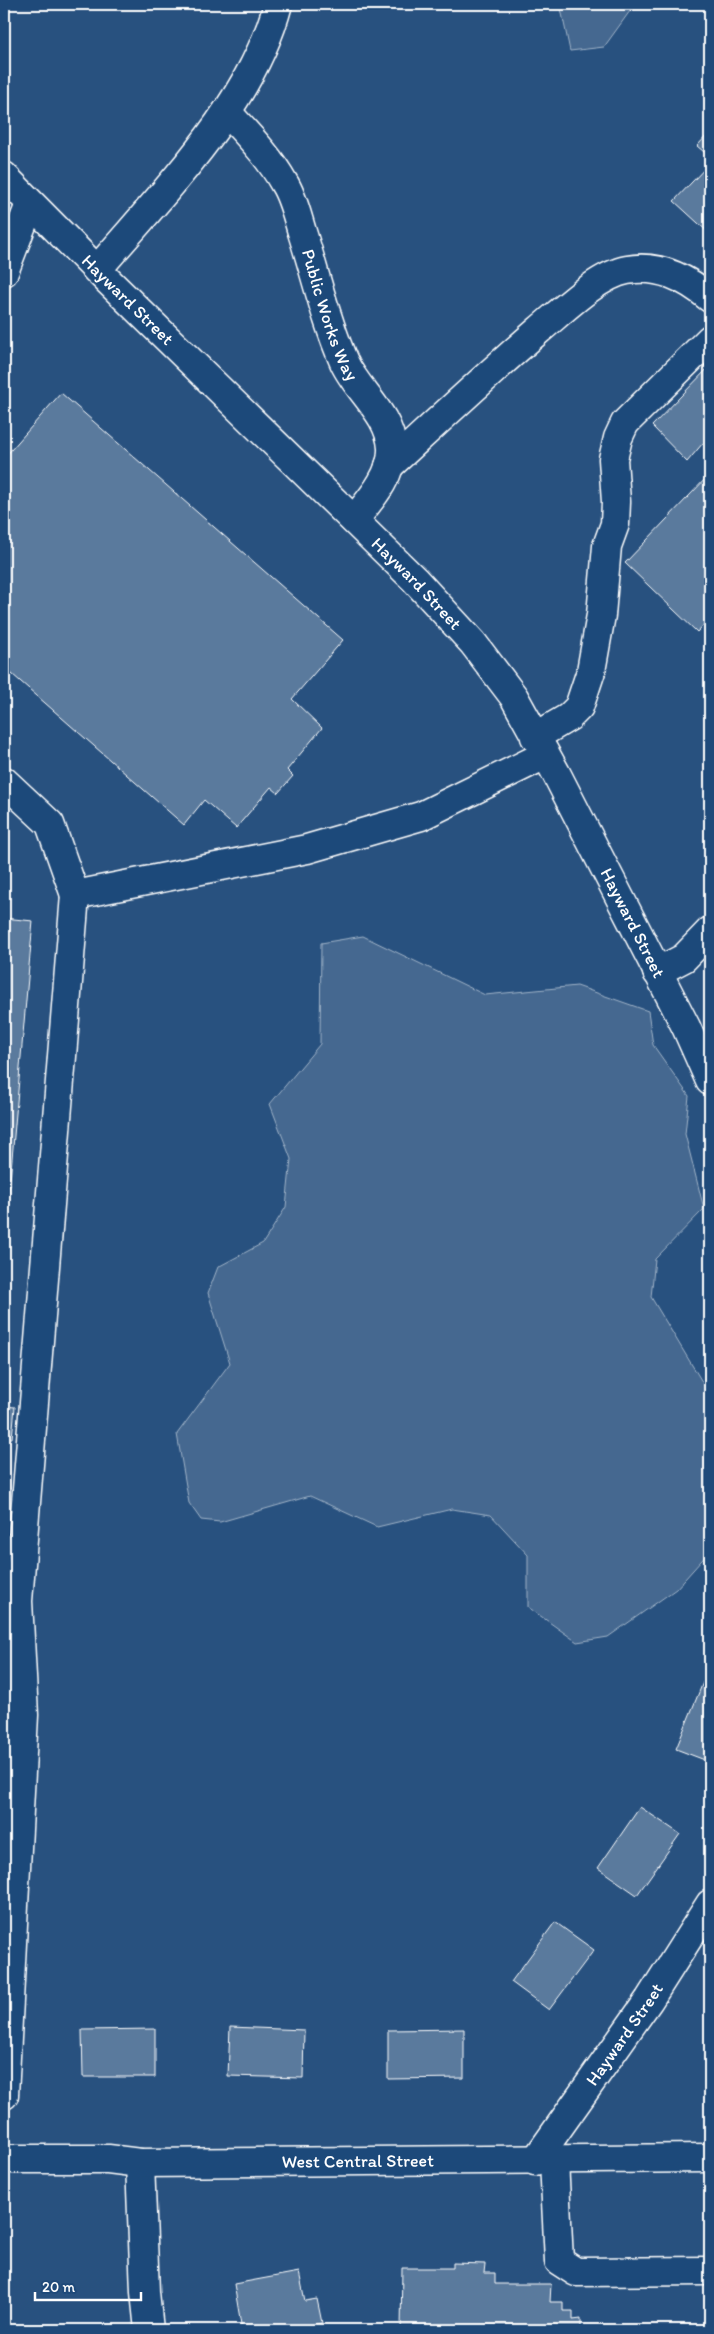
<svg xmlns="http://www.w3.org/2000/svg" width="714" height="2334" viewBox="0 0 714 2334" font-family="Itim,sans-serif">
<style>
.green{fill:#446890;stroke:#a2b4c8}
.building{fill:#5a7a9d;stroke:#fff}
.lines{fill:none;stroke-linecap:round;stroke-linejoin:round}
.minor-casing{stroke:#fff;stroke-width:31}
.major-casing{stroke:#fff;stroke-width:31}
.minor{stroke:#1f4a7a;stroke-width:28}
.major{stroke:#1f4a7a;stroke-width:28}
.labels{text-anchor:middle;stroke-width:4.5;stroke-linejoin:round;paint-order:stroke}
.street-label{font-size:18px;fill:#fff;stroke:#1f4a7a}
</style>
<rect width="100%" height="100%" fill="#28517f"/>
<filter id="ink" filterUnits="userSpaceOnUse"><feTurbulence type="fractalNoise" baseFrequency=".02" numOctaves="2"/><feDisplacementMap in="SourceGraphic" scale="10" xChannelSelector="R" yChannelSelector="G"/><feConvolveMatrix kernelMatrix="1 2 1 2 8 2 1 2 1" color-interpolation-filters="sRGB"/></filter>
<g filter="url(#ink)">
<g class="green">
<polygon points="560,4 635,4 604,47 570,51"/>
<polygon points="363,936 485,995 577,986 648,1011 653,1045 689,1096 685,1134 704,1209 655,1259 651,1297 710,1395 710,1551 676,1589 608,1637 577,1642 528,1607 528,1555 491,1515 452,1509 377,1527 310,1496 220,1522 201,1520 189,1503 177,1434 230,1363 208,1293 218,1267 263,1243 286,1207 291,1159 270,1104 320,1044 321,943"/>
</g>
<g class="building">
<polygon points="710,132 710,157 697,146"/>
<polygon points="710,163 710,234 674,201"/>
<polygon points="710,366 710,449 703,443 687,462 652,426"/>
<polygon points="61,393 343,640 292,699 322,728 287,770 293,776 278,793 271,787 236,828 204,800 184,825 4,667 4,458"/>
<polygon points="710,474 710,618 697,632 625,563"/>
<polygon points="4,918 33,921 4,1249"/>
<polygon points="4,1406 15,1407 12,1438 4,1438"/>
<polygon points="704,1680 710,1682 710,1762 676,1749"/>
<polygon points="640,1807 680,1834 637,1895 598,1868"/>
<polygon points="555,1922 594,1950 549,2010 511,1982"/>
<polygon points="230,2027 304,2030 303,2078 228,2076"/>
<polygon points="155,2029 155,2077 83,2077 82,2030"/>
<polygon points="464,2029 464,2078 388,2079 388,2030"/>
<polygon points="453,2263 485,2264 484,2273 495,2273 495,2284 551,2284 550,2302 563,2302 563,2311 573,2311 573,2320 581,2319 581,2330 401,2330 402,2268 453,2268"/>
<polygon points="299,2272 305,2301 317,2299 322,2323 280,2330 242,2330 234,2284"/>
</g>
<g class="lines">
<g class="minor-casing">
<g id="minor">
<path id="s1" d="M227,112c20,22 42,44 57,71 9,14 13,33 18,49 14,44 24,89 42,130 13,29 46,52 48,86 1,27 -22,52 -38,72"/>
<path id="s2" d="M4,176l93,94 318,310 58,63 41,54 42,76 130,254 24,54"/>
<path d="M97,270c66,-78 155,-166 181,-266"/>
<polyline points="4,272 30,204"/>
<path d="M389,466c50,-46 99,-92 150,-136 22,-18 59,-55 88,-60 32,-6 59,8 83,28"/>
<polyline points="535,737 569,717 579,707 591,671 601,615 607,546 615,524 616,502 613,459 618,438 625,423 710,339"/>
<polyline points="4,781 50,824 75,895"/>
<polyline points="657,972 684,958 710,931"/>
<polyline points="4,2095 24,1715 18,1601 75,895 307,849 421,816 545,755"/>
<path id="s3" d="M535,2161l114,-161 61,-96"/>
<polyline points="554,2161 559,2261 576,2272 710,2271"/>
<polyline points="140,2163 145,2292 149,2330"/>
</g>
</g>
<g class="major-casing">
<g id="major">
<path id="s4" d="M4,2159h104l32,4 570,-5"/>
</g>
</g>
<use href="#minor" class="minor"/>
<use href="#major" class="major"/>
</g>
</g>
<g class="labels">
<g class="street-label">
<text dy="6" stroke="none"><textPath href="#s2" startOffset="175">Hayward Street</textPath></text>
<text dy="6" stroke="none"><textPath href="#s1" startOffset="231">Public Works Way</textPath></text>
<text dy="6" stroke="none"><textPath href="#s2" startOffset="580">Hayward Street</textPath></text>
<text dy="6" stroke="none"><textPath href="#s2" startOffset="985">Hayward Street</textPath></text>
<text dy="6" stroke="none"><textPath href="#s3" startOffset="155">Hayward Street</textPath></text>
<text dy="6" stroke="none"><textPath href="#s4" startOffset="354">West Central Street</textPath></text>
</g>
</g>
<rect width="714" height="2334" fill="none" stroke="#1f4a7a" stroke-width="20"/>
<rect x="10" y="10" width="694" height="2314" fill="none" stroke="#fff" stroke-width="2" filter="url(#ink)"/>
<path d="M35 2292v8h106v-8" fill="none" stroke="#ffffff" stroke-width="2.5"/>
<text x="42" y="2292" font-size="15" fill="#ffffff" stroke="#1f4a7a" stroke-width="4" paint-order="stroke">20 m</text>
</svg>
